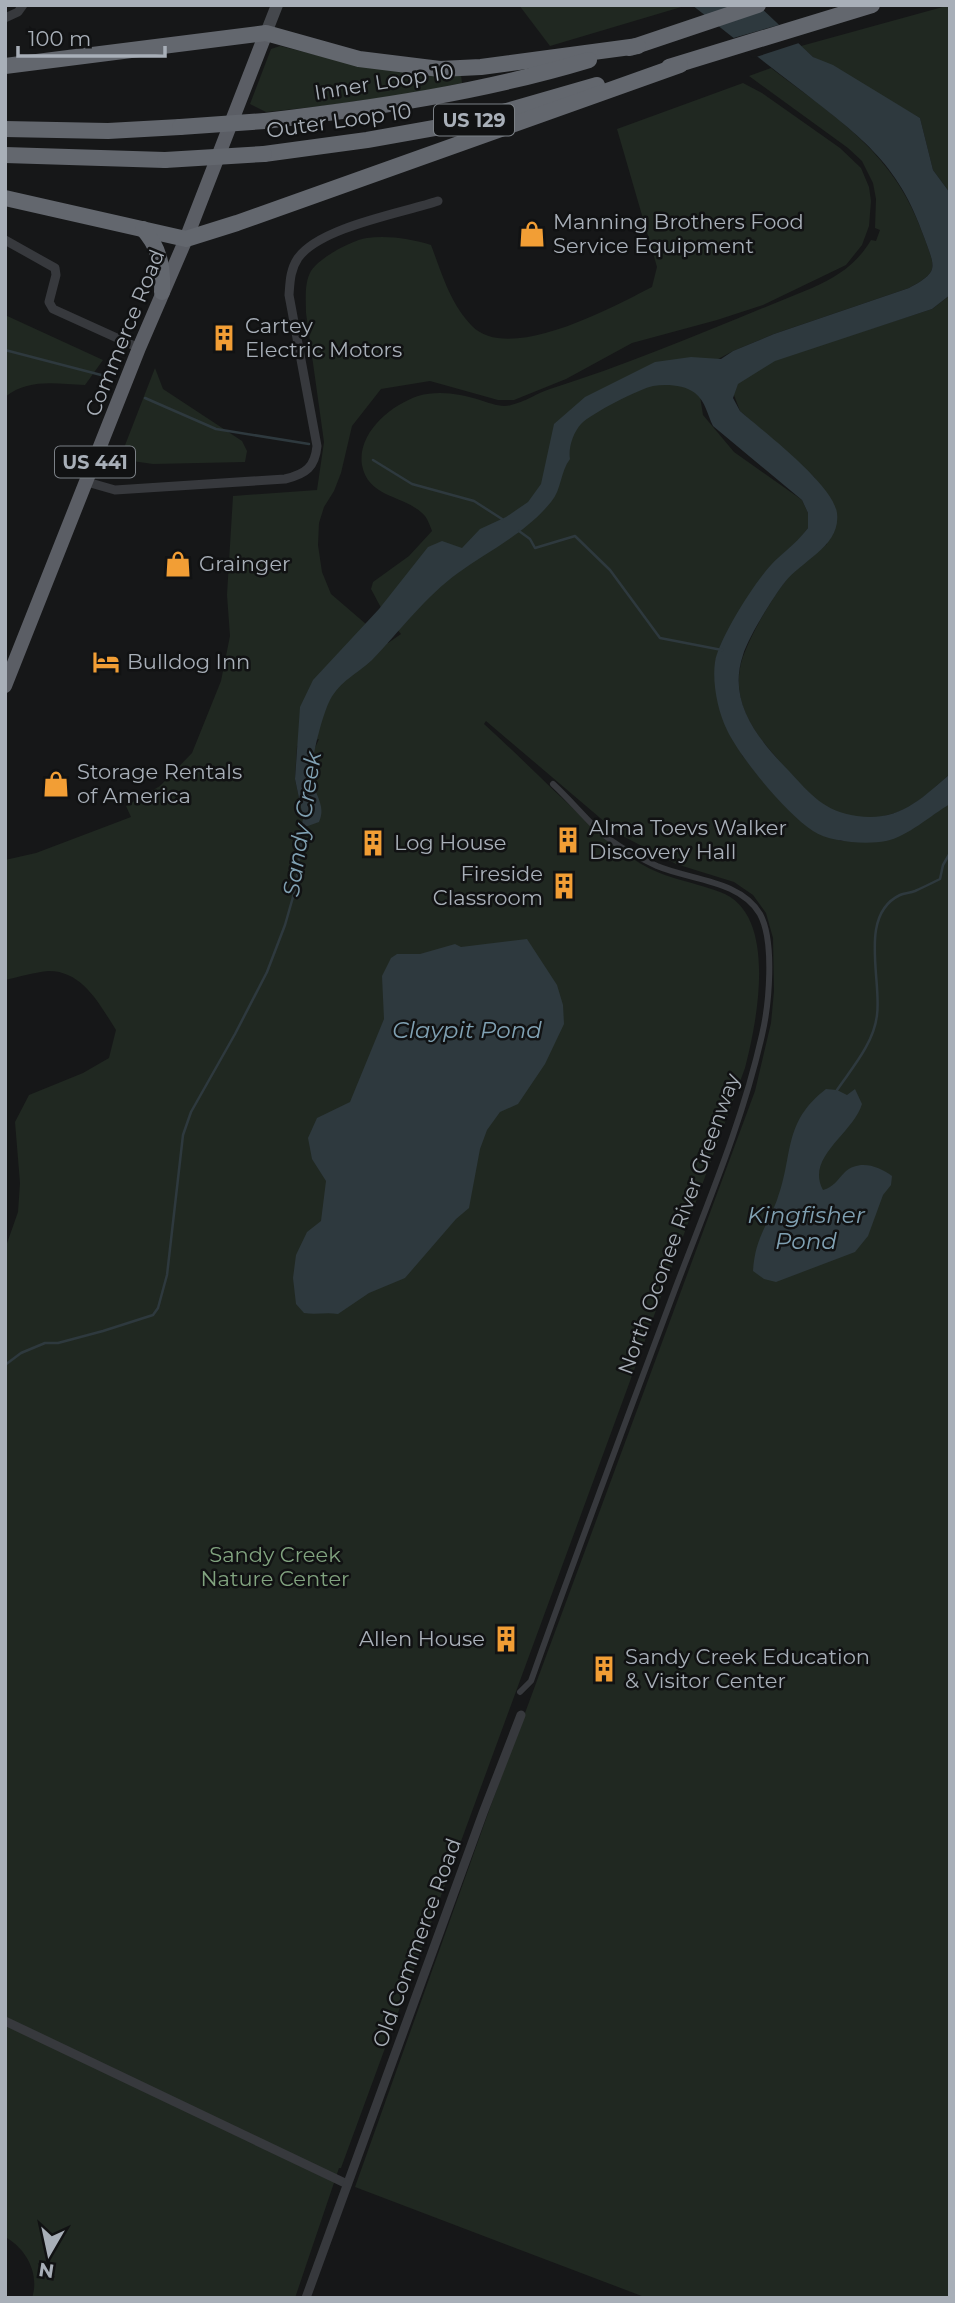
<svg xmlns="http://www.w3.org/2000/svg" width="955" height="2303" viewBox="0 0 955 2303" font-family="Montserrat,sans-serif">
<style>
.green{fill:#202821;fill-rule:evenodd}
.water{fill:#2e393e}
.pier{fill:#161718}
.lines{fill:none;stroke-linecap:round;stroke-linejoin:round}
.stream{stroke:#2e393e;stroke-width:2.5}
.pedestrian{stroke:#37393d;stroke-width:6}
.minor{stroke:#37393d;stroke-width:9}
.secondary{stroke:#45484d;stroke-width:12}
.trunk{stroke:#5b5e65;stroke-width:14}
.motorway{stroke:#63676e;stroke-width:16}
.motorway-bridge{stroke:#63676e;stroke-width:16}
.labels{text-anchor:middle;stroke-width:5;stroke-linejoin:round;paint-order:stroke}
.shield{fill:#111213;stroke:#7b8086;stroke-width:2}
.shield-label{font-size:19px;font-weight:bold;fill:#a8afb8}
.street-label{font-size:21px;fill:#a8afb8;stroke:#111213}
.poi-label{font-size:21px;fill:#a8afb8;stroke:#111213;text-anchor:start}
.park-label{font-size:21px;fill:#81a37f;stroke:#111213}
.water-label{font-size:23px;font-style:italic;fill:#80a1b3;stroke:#111213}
</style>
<rect width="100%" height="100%" fill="#161718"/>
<g class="green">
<polygon points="519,5 688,5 550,46"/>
<polygon points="950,5 950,193 933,170 920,118 813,57 801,46"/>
<polygon points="280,46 357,65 461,75 462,83 414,93 323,106 266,112 250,104 271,49"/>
<path d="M771,68c67,51 124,85 153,169 11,31 16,34 -15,51l-135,46 -41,17 -37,20 7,44 31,37 68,48 6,13v15l-9,12 -17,15 -61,89 -6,18 27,93 39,47 21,20 39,19h34l75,-41v1498h-303l-292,-111 136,-382 264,-714 16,-68 3,-32 -1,-53 -7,-25 -13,-18 -19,-13 -58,-18 -57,-30 -133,-113 -2,3c50,45 96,96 151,136 26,18 56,21 85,32 59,21 37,130 25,176l-404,1100h-2l-44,130h-263c8,-24 -6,-50 -27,-61v-988l13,-37 2,-29 -5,-61 14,-27 54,-22 26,-15 7,-28c-16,-25 -33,-59 -67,-59 -14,1 -30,6 -44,9v-120l31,-7 95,-36 -5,-11 34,-20 32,-33 29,-72 9,-45 -3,-41 6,-99 84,-6 7,-48 -18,-129c0,-13 -2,-30 5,-42 8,-13 41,-31 56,-33 20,-3 45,1 64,7 11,29 19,58 41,81 37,38 141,-19 180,-39l5,-20 -40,-138 126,-46 19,10 78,55 21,20 8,19 2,14 -2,25 -7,19 -16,20 -83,40 -46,15 -85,23 -66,36 -52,21h-16l-68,-19 -49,8 -29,37 -11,47 -7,18 -10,16 -5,16 -1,22 4,27 9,22 57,49 13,-9 -15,-17 -15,-28 2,-7 36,-26 23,-25c-2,-5 -4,-11 -7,-15 -18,-21 -57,-17 -63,-51 -5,-32 29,-60 56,-69 21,-6 42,-2 62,4 10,3 21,8 31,5 14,-3 26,-12 39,-16 89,-28 175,-66 262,-101 26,-12 44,-23 59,-48l5,1 4,-11 -5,-2 1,-29 -3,-16 -11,-22 -14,-13 -99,-72zM319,739l-5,11 -3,16 5,27 -11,33 -10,-47 2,-33z"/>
<path d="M950,295v479c-23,20 -41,39 -72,43 -19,2 -41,-2 -57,-13 -12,-8 -20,-20 -30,-30 -27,-30 -59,-62 -51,-106 4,-24 37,-80 54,-97 10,-10 23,-18 33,-27l-12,-66 -75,-67 -17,-45 90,-26 32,-3 87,-28z"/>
<path d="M5,315l98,45 -18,25c-29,-1 -56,-7 -80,12z"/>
<polygon points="155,368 163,389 242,441 247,451 245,462 153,464 132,461 122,453"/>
</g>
<g class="water">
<path d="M692,5h66l55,52 20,8 87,53 13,52 17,23v102l-18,14 -157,52 -37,23 -5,14 7,13c24,21 93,73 97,102 4,33 -35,47 -52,69 -12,15 -37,56 -42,73 -16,47 15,84 46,116 21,23 36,41 68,45 42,6 64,-17 93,-42v30c-19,11 -43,33 -64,37 -20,4 -57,1 -73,-10 -27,-18 -72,-72 -86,-101 -9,-18 -15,-47 -12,-68 4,-24 44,-88 63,-104 11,-10 21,-18 30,-30v-15l-6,-13 -89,-74c-6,-12 -7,-24 -18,-33 -11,-8 -28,-9 -42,-7 -12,2 -63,28 -72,38 -8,9 -13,24 -11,35 -10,13 -8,30 -19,43 -25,31 -61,48 -93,71 -31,22 -59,59 -86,87 -15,14 -32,21 -42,40 -7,13 -20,61 -18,77 1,17 15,27 7,45l-14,5 -10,-48 5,-72 13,-27 66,-71 49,-62 14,-6 20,7 18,-19 26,-12 22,-15 13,-18 13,-60 31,-27 70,-35 36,-5 30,2 12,-8 41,-17 135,-46c31,-17 26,-20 15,-51 -26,-76 -66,-102 -126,-149 -35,-27 -71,-55 -106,-83z"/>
<path d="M527,939l30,46 6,20 1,19 -19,40 -27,40 -18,8 -13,18 -7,19 -11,59 -13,11 -51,59 -36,15 -31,21c-12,-2 -22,1 -34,-1l-8,-9 -3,-26 3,-23 11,-23 14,-11 5,-40 -14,-22 -4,-21 9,-20 33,-16 34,-83 -2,-43 9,-18 6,-4h23l35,-10 6,3z"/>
<path d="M826,1089l11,1 10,5 8,-6 7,15c-9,30 -57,53 -39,86 11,-3 14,-10 22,-18 14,-13 34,-6 47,4l-1,9 -8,10 -15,41 -13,16 -79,30 -12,-3 -11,-8c2,-32 13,-43 24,-71 17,-45 5,-77 49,-111z"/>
</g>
<polygon class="pier" points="782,24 802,42 753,58 730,39"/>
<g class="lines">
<g class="stream">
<polyline points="5,350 105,376"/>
<polyline points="145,398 216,429 309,444"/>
<polyline points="373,460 412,484 474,501 502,519"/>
<polyline points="519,531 530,539 535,548 575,536 610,570 660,638 722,650"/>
<path d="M837,1090c15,-22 37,-47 40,-75 5,-35 -19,-100 23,-120 4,-2 10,-2 15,-4 9,-4 17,-8 25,-12l3,-14 7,-12"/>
<polyline points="5,1365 21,1353 45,1343 58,1343 103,1331 153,1315 158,1308 167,1275 183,1135 191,1112 235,1034 267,972 285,925 295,890 304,820"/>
</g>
<path class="pedestrian" d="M520,1692l11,-11c46,-130 95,-260 143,-389 32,-85 68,-168 88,-257 7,-30 13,-93 -2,-121 -20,-34 -70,-34 -103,-48 -22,-10 -46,-23 -63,-40 -14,-14 -26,-28 -41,-42"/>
<g class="minor">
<polyline points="5,18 18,12 23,5"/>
<polyline points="5,240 55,268 56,275 49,302 53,309 139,348"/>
<path d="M87,482l28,8 170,-11c21,-5 30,-12 32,-33l-28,-151c1,-13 1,-25 9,-37 22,-31 104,-45 140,-57"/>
<polyline points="5,2021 347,2184"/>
<polyline points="306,2298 483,1813 521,1715"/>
</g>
<polyline class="secondary" points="266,33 277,5"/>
<polyline class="trunk" points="5,686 139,348 186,239 266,33"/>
<g class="motorway">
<polyline points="630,48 758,5"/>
<polyline points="5,66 266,33 359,59 440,69 481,67 638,46"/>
<polyline points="669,67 872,5"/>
<path d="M265,121c109,-13 218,-29 324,-61"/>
<polyline points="5,129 108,131 180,127"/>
<polyline points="264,154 367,140 468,122 597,85"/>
<polyline points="5,155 165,160"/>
<polyline points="5,198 186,239 237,223 680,65"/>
<path d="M143,229c17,19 20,38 19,63"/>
</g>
<g class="motorway-bridge">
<polyline points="180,127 265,121"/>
<polyline points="165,160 264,154"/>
</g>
</g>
<defs>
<g id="shop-bare" transform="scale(2.1)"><path d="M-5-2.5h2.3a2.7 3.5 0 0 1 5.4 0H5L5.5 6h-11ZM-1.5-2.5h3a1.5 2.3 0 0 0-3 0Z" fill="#f29e35" stroke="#111213" stroke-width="2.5" paint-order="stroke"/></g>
<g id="building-bare" transform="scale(2.1)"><path d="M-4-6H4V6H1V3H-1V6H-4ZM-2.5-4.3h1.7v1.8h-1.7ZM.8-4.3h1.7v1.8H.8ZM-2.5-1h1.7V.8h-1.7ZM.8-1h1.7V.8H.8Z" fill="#f29e35" stroke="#111213" stroke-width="2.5" paint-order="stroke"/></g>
<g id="hotel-bare" transform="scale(2.1)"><path d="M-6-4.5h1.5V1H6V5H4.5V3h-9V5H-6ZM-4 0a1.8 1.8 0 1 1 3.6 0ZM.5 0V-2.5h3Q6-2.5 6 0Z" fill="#f29e35" stroke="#111213" stroke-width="2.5" paint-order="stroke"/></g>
</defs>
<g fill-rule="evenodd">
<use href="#shop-bare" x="532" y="234"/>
<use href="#building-bare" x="224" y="338"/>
<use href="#shop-bare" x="178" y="564"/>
<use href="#hotel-bare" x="106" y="662"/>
<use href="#shop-bare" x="56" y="784"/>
<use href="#building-bare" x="568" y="840"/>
<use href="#building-bare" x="373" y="843"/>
<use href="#building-bare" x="564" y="886"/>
<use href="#building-bare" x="506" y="1639"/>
<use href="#building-bare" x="604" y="1669"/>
</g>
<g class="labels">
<g class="shield">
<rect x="434" y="104.5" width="80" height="31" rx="5"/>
<rect x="55" y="446.5" width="80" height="31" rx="5"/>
</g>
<g class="shield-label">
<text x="474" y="127">US 129</text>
<text x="95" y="469">US 441</text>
</g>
<g class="street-label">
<text transform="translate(384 82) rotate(-9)" y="7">Inner Loop 10</text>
<text transform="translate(339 121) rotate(-8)" y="7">Outer Loop 10</text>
<text transform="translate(125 333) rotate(-68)" y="7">Commerce Road</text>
<text transform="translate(679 1224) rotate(-70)" y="7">North Oconee River Greenway</text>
<text transform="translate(417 1943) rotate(-70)" y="7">Old Commerce Road</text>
</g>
<g class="poi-label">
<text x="553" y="229">Manning Brothers Food<tspan x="553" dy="24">Service Equipment</tspan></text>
<text x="245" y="333">Cartey<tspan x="245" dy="24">Electric Motors</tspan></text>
<text x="199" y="571">Grainger</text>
<text x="127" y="669">Bulldog Inn</text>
<text x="77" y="779">Storage Rentals<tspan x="77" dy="24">of America</tspan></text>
<text x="589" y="835">Alma Toevs Walker<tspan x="589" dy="24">Discovery Hall</tspan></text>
<text x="394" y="850">Log House</text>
<text x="543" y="881" text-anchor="end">Fireside<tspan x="543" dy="24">Classroom</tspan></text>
<text x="485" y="1646" text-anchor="end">Allen House</text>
<text x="625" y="1664">Sandy Creek Education<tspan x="625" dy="24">&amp; Visitor Center</tspan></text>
</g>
<g class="park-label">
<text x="275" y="1562">Sandy Creek<tspan x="275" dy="24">Nature Center</tspan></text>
</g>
<g class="water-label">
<text transform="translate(302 824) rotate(-81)" y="8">Sandy Creek</text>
<text x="467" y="1038">Claypit Pond</text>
<text x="806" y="1223">Kingfisher<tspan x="806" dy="26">Pond</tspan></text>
</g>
</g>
<rect width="955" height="2303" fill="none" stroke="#a8afb8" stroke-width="14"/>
<g transform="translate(49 2254) rotate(189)" stroke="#111213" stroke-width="5" paint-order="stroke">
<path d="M0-5L12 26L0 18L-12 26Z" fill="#a8afb8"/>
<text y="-10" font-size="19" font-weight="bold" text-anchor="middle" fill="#a8afb8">N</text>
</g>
<path d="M18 46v10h147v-10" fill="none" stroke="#a8afb8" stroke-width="3.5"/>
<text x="28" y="46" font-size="21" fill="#a8afb8" stroke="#111213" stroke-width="5" paint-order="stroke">100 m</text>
</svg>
